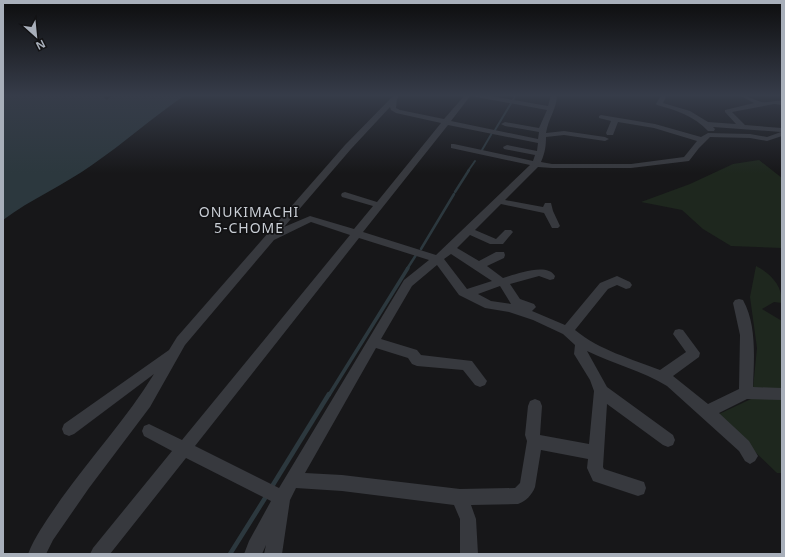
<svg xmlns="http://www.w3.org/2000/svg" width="785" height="557" viewBox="0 0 785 557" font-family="'Noto Sans',sans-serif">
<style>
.green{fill:#1e271e}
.water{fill:#2c383e}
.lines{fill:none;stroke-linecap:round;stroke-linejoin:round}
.stream-far3{stroke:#2c383e;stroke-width:2}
.stream-far2{stroke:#2c383e;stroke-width:2.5}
.stream-far1{stroke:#2c383e;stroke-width:3.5}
.stream{stroke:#2c383e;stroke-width:4.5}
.minor{fill:#37393e;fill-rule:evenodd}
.labels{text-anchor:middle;stroke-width:3.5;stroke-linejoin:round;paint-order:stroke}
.neighbourhood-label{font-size:14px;letter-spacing:1px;fill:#c9ced5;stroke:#121214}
</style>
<rect width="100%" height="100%" fill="#171719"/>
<g class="green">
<polygon points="759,160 782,178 782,248 731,246 703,229 682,210 641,202 690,184 733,164"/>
<path d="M756,266c15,8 26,19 26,37l-8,-1 -12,7 20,12v67h-29l4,-40 -7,-51z"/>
<polygon points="782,398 782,473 777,473 717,415 751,399"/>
</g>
<path class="water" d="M6,95h95l6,5 5,-5h73c-32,22 -61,48 -93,70 -28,20 -61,34 -89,55v-123z"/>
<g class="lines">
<g class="stream-far3">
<polyline points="495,130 516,95"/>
<polyline points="482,150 492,133"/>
<polyline points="468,171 475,161"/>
</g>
<g class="stream-far2">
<polyline points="455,192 469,170"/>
<polyline points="421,249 454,194"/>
<polyline points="407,269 416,255"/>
</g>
<polyline class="stream-far1" points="329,395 408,268"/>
<g class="stream">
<polyline points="271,488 329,394"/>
<polyline points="230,554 267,495"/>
</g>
<path class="minor" d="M394,95h6l-3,4 -1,9 4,2 44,9 21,-24h6l-20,26 87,18 1,-7 -34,-6 -4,-2 4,-2 34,6 8,-18 -71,-13 -3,-2h12l63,11 3,-11h6c0,13 -9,24 -11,38l18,-2 41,6 4,2 -4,2 -41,-6 -18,2c0,9 -1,16 -5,25l11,2h79l53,-7 13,-16 -43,-13 -36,-6 -5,13h-6l-1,-2 5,-12 -12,-3v-2l2,-1 54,9 46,13 7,-4 42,1 17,3 14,-5 -68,-5 2,2 -1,2h-6c-14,-15 -32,-21 -51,-26l-1,-1 5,-9h6l-4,8 27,8 18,11 28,2 -11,-12v-2l29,-7 -15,-8c9,0 14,5 23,7 6,1 13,-2 20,-1v4l-8,-1 -42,8 13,13 37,3v8l-15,5 -17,-3 -40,-1 -11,11 -10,13 -58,7h-79l-14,-1 -33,33 38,7 2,-4h6l2,8 7,15 -2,2h-6l-8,-15 -43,-9 -26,26 21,9 9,-9h6l2,2 -10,12h-13l-20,-9 -13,13 22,13 17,-9h8l1,3 -1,3 -17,8 16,12c13,-4 44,-16 52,-2l-1,3 -4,1 -11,-4 -29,8 10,15 14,5 2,3 -4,4 33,14 35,-42 17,-7 13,6 2,3 -2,3 -4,1 -9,-4 -9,4 -33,41c24,20 57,29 85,40l26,-18 -13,-18 2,-4 4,-1 4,1 17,23 -1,4 -26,19 35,28 31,-15 1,-54 -7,-32 2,-3 4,-1 4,1c14,25 11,59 10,87l29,1v12l-35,-1 -28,14 30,28 9,15 -3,5 -5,3 -5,-3 -6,-10 -72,-65c-24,-15 -54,-22 -80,-35l20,36 66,48 2,5 -2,5 -5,2 -5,-2 -56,-41 -4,63 1,2 40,13 2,6 -2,6 -6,2 -45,-15 -6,-13 1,-9 -47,-9 -6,37c-3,8 -9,14 -17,17l-47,1 5,14 2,35h-18v-35l-6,-14 -112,-14 -46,-3 -6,12 -8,54h-18l2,-9 -4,9h-18l5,-13 22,-40 -85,-43 -76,96h-20l3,-6 79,-97 -28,-15 -2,-5 2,-5 5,-2 33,16 168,-205 -39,-13 -37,18 -89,105 -35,62 -61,81 -36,52 -7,14h-18c8,-20 21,-37 33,-55 30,-42 66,-81 93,-125l-80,60 -5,2 -5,-2 -2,-5 2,-5 105,-74 8,-13 168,-192zM390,107l1,3 5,3 45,10 -64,79 -32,-10 -3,1 -1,2 1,2 31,9 -19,23 -44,-13 -26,11 67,-78zM448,125l90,18 -1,8 -30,-6 -4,2 1,2 31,6 -2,6 -79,-17h-3v4l79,17 -94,90 -73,-23zM359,238l70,22 -25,20 -125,208 -84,-42zM451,254l41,27 -25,8 -23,-30zM437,265l22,30 26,13 24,4 24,8 30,14 12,11 -1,9 16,26 4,11 -5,53 -49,-9 2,-29 -2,-5 -5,-2 -5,2 -2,5 -3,29 2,6 -7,42 -5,5 -55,1 -118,-14 -37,-2 71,-125 32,10 4,6 5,2 46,4 12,15 5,2 5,-2 2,-4 -15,-20 -51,-6 -4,-5 -36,-11 31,-53zM500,286l11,18 -20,-3 -13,-7z"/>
</g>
<linearGradient id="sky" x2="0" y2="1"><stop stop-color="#0d0d0e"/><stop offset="0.55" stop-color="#363c49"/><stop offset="1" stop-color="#363c49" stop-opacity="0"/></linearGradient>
<rect width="785" height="173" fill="url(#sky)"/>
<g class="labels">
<g class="neighbourhood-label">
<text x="249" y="217">ONUKIMACHI<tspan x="249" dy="16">5-CHOME</tspan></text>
</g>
</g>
<rect width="785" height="557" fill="none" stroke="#a8afba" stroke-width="8"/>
<g transform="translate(36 36) rotate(153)" stroke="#121214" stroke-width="3" paint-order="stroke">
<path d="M0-3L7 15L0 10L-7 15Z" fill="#a8afba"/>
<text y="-6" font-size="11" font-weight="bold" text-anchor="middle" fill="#a8afba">N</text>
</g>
</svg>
